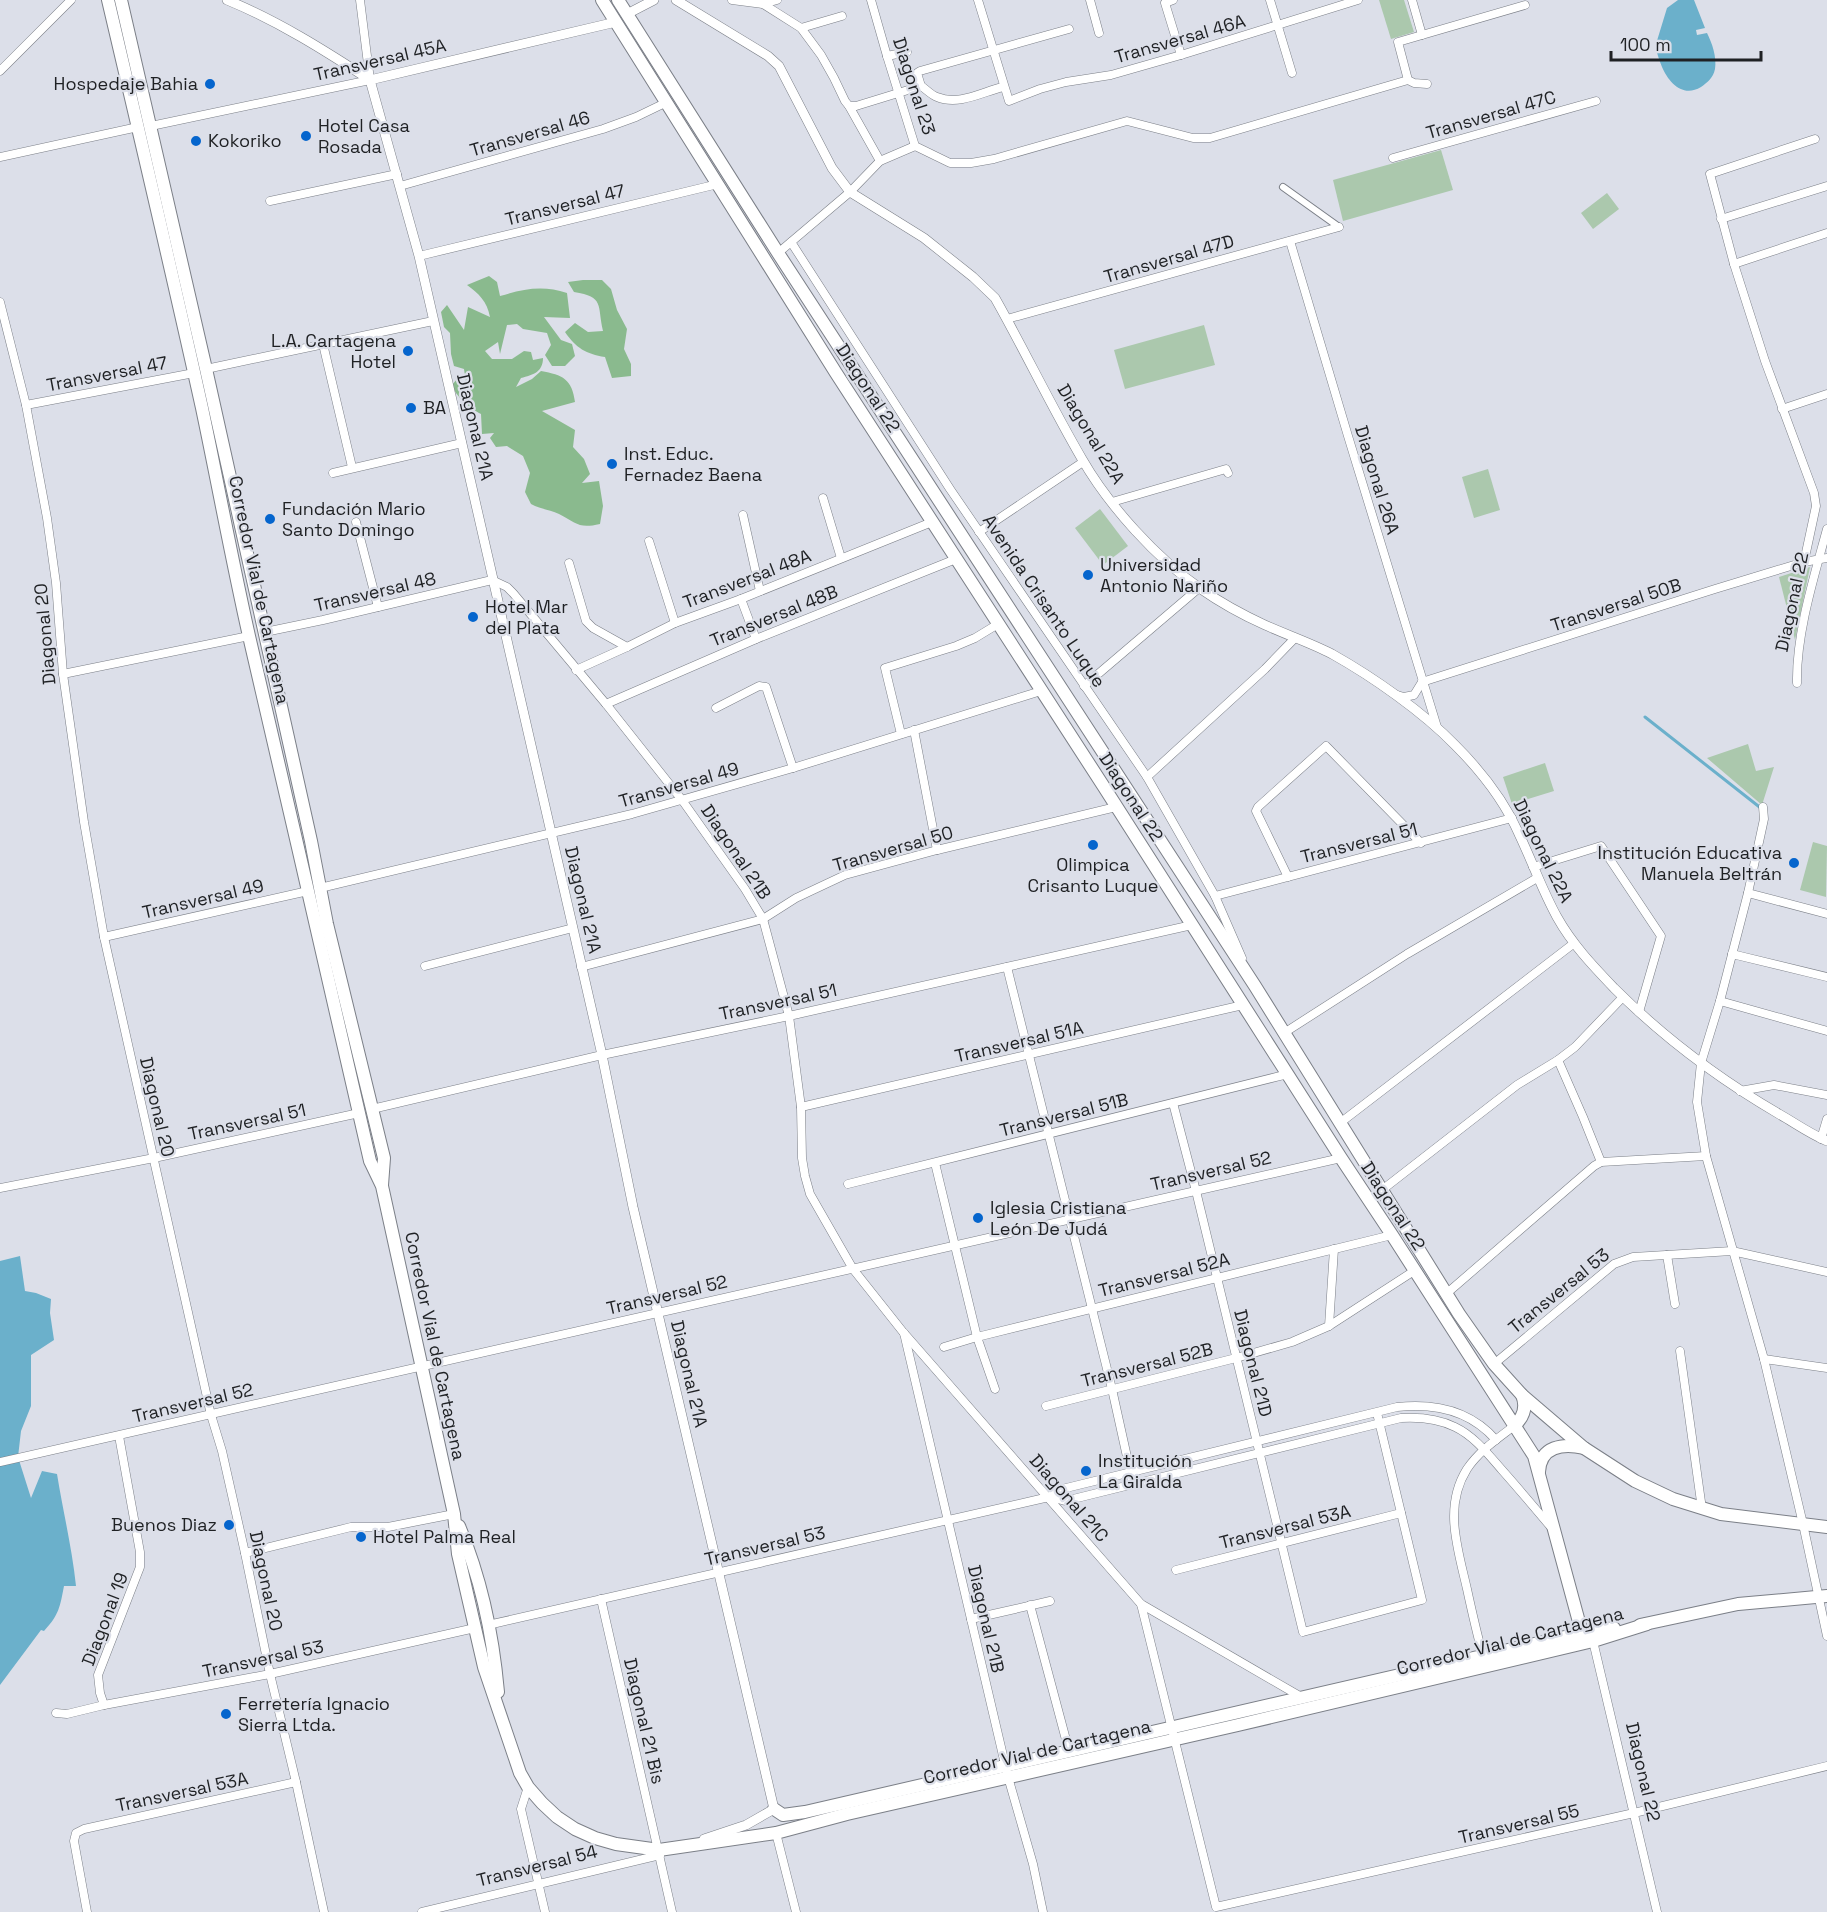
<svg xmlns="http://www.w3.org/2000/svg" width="1827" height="1912" viewBox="0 0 1827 1912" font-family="'Space Grotesk',sans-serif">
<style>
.green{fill:#abc8ad}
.forest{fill:#8aba8e}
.water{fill:#6bb0cb}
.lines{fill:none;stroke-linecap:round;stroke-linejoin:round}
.stream{stroke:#6bb0cb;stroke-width:3}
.pedestrian-casing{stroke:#7b7f87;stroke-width:8}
.minor-casing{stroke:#7b7f87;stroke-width:9}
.tertiary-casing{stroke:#7b7f87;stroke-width:10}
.primary-casing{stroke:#7b7f87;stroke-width:14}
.pedestrian{stroke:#fff;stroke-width:6}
.minor{stroke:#fff;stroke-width:8}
.tertiary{stroke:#fff;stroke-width:9}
.primary{stroke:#fff;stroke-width:12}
.poi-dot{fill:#0565cd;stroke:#dcdfe9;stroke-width:2}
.labels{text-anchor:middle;stroke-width:4.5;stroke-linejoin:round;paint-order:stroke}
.street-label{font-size:18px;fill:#1f2124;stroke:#dcdfe9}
.poi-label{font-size:18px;fill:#1f2124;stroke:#dcdfe9;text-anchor:start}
</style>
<rect width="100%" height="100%" fill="#dcdfe9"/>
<g class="green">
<polygon points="1379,0 1404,0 1414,32 1391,39"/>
<polygon points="1441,150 1453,190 1343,221 1333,180"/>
<polygon points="1607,193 1619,209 1593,229 1581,213"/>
<polygon points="1204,325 1215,365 1125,389 1114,350"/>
<polygon points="1488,469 1500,510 1474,518 1462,477"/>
<polygon points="1100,509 1128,546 1103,565 1075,528"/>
<polygon points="1810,567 1795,640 1779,577"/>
<polygon points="1748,744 1756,771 1774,767 1762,805 1707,758"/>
<polygon points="1545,763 1554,791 1512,804 1503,777"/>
<polygon points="1813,842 1827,846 1826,897 1800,890"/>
</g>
<g class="forest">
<path d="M489,276l8,6 3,14c23,-7 43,-11 67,-3l3,25 -26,-1 17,23 11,4 3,12 -10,10h-13l-7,-11 6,-10 -4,-12 -24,-4 -6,-5 -10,1 -7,29 -2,-12 -13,9 7,8h20l12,-8 7,1 2,8 10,-2c0,14 -10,17 -22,20l-5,9 16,-8 9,-8c22,4 31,8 34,31l-33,9 33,19 -2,17 11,12 6,15 -8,9 17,-2 4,25 -3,18c-22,5 -23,-1 -41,-10 -8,-4 -19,-5 -28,-10l-6,-12 5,-19 -7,-17 -16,-10 -11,1 -6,-9 4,-5 -12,1 -1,-20c-10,-5 -26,-18 -29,-29l5,-6 9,4 -2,-14 -10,-3 -3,-12 -1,-21 -6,-6 -3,-15 6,-7 17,25 4,-23 22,10c-3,-16 -11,-23 -23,-32z"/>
<path d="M583,280h19l9,9 6,21 10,19 -3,20 7,15v12l-19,2 -7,-21c-19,-3 -29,-9 -40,-25l10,-9 13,9 15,-1c-6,-26 2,-34 -29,-39l-6,-10z"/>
</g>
<g class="water">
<path d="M1678,0h16l11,28 -9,2 1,5 10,-2c5,10 10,24 8,36 -2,9 -7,13 -14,18 -18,11 -32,-4 -39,-20 -3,-8 -6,-15 -6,-23l11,-36z"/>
<path d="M20,1256l5,35 11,2 15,6 -1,14 4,27 -23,15v51l-10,25 -3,26 13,41 11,-27 15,3c6,37 15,74 19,112h-12c-4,21 -5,29 -20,45l-3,-1 -41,55v-424z"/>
</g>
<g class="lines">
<polyline class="stream" points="1645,717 1762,809"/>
<g class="pedestrian-casing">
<polyline id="pedestrian" points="1283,187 1339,227"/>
</g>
<g class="minor-casing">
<g id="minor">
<polyline points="732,0 763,4 801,28 821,55 834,78 845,101 849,106 856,106 921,86 917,73 920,71 1069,29"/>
<polyline points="871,0 887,56 915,146 950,163 971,163 994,159 1127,121 1193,138 1210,138 1408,80"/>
<polyline points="978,0 1009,101 1040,89 1066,82 1111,75 1181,55 1358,0"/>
<polyline points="1090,0 1099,33"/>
<polyline points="1173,0 1165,3 1181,55"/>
<polyline points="1270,0 1292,73"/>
<polyline points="1412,0 1422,35"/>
<polyline points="763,4 777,0"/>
<polyline points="801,28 842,16"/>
<polyline points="887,56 907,52"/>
<polyline points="0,71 71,0"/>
<polyline points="1427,84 1414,83 1408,80 1398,42 1525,5"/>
<path d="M921,86c5,3 10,9 16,11 22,9 45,-5 66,-10"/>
<polyline points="849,106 880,161"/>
<polyline points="151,126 370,80 360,0"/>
<polyline points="0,157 138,127"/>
<polyline points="1393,158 1596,101"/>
<polyline points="400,186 603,129 636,117 665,103"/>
<polyline points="270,201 397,174"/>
<polyline points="1721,219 1827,186"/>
<polyline points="1290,241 1348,436 1437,727"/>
<polyline points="791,242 950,489 1147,777 1215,896 1242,958"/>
<polyline points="778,253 850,192 880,161 915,146"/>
<polyline points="419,256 718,184"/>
<polyline points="1734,264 1827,233"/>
<polyline points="0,302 26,405 47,518 56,583 63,674 84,822 104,937 211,1415 222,1451 245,1553 270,1674 296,1782 324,1912"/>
<polyline points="1007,319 1339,227"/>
<polyline points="323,344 352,467"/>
<polyline points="206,369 433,321"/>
<polyline points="26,405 194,373"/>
<polyline points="1782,409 1827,394"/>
<polyline points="333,473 462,443"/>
<polyline points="823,498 841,558"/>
<polyline points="1112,502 1226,469 1228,473"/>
<polyline points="743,515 760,591"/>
<polyline points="356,522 378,607"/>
<polyline points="979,532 1083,462"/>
<polyline points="649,541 675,623"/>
<polyline points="1804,562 1816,506 1814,493 1765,361 1734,264 1710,174 1815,139"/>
<polyline points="569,563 586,621 593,628 627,647"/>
<polyline points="741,599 756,639"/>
<polyline points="265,632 323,620 492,580 507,587 513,593 606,704 682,800 745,889 763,919 789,1016 801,1107 802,1158 805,1176 810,1194 853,1269 903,1332 1141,1604 1303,1698"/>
<polyline points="576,670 627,647 675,623 741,599 932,522"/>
<polyline points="63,674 249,636"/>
<polyline points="1422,682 1715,589 1804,562 1827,558"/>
<path d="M1797,683c-1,-49 17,-106 30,-154"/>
<polyline points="1084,686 1199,588"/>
<polyline points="1397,695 1404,697 1414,695 1422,682"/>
<polyline points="606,704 756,639 956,559"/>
<polyline points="716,708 759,686 766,687 793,768"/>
<polyline points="914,730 937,850"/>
<polyline points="901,734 885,668 956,646 975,638 998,624"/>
<polyline points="1147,777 1265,669 1295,638"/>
<polyline points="1763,807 1764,819 1748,893 1720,1001 1701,1063 1697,1102 1706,1156 1764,1359 1803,1524 1827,1636"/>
<polyline points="1533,867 1601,846 1661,936 1639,1012"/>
<polyline points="1288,877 1256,811 1258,807 1326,746 1421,843"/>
<polyline points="320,888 632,814 793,768 1041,691"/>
<polyline points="1748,893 1827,914"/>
<polyline points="1215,896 1512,818"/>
<polyline points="104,937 308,891"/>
<polyline points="1732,954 1827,977"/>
<polyline points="425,966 573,928"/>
<polyline points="581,967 763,919 796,898 845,875 937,850 1116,807"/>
<polyline points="1007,967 1112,1389 1133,1484"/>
<polyline points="1720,1001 1827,1031"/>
<polyline points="1284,1033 1407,954 1537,878"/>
<polyline points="1558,1060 1583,1117 1601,1162"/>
<polyline points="1740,1091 1774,1085 1827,1095"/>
<polyline points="1173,1103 1196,1191 1303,1632 1422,1600 1377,1413"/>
<polyline points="801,1107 1243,1005"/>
<polyline points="372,1109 602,1055 789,1016 1192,925"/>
<polyline points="1340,1123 1573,944"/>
<polyline points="1821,1139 1827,1119"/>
<polyline points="935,1163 977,1337 995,1389"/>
<polyline points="848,1184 1288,1074"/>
<polyline points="0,1188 154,1158 359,1113"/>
<polyline points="1382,1190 1517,1085 1558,1060 1575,1047 1623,997"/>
<polyline points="1667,1255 1675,1304"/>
<polyline points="1446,1294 1594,1166 1601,1162 1706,1156"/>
<polyline points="1329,1326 1334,1249"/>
<polyline points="904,1333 1008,1777 1033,1864 1043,1912"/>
<polyline points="944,1347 977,1337 1392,1235"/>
<polyline points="1680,1351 1702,1509"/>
<polyline points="1764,1359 1827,1368"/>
<polyline points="1494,1364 1614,1264 1633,1257 1732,1251 1827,1272"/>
<polyline points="1046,1406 1236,1358 1292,1342 1329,1326 1414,1271"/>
<polyline points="0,1462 1341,1158"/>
<path d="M1050,1497l15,4 336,-83c18,-1 36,0 54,9 19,9 33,27 47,43 16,18 32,37 48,56"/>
<polyline points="245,1553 351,1527 388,1527 454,1514"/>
<polyline points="1176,1570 1401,1513"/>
<polyline points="601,1599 672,1912"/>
<polyline points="1141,1604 1216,1907 1634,1813 1827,1766"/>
<polyline points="1030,1605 1069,1751"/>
<polyline points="971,1619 1050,1601"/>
<path d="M488,1625l561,-128 13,-8 335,-82c37,-4 73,3 99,33"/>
<polyline points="1593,1641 1657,1912"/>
<path d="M1483,1656c-6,-22 -11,-44 -16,-67 -9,-40 -24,-82 0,-120 12,-18 30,-30 47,-43"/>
<polyline points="104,1705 100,1693 98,1675 140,1567 140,1552 119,1436"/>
<polyline points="56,1713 67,1714 104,1705 270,1674 475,1628"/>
<polyline points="528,1787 521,1809 545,1912"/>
<polyline points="776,1833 796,1912"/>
<polyline points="87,1912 74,1841 76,1833 84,1829 296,1782"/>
<polyline points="422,1912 660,1855"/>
</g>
</g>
<g class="tertiary-casing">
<g id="tertiary">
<path d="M227,0c51,21 97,50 143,80"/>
<path d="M676,0l92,56 11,10 53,102 18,24 74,46 49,39 22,21c30,53 56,108 87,161 27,47 75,100 119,130 20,14 42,26 64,36 22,10 46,18 67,29 41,23 91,58 123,91 26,26 49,55 64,89 13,27 23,56 38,83 15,27 36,49 57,71 50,50 105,91 165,126 16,9 31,20 48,27"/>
<polyline points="627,14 654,0"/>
<polyline points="370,80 419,256 602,1055 633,1207 774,1809 746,1825 704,1839"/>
<polyline points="370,80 616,22"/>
</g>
</g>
<g class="primary-casing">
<g id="primary">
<path d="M108,0c32,136 64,272 94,408 16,76 30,153 47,228 40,175 82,350 121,525l12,25 72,328 4,40 26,113 36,106 8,14 14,16 15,14 18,12 20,9 21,6 43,6 117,-17 71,-19 391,-89 355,-84 54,-17"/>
<polyline points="121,0 206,369 311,841 327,924 384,1158 382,1185"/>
<polyline points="602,0 836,373 1104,787 1341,1158 1392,1235 1534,1456 1582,1633"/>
<polyline points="618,0 778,253 1255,986 1459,1314 1494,1364 1522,1395 1584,1448 1635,1481 1673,1499 1721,1514 1827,1527"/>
<path d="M1514,1426c10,-9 13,-19 8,-31"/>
<path d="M1539,1472c1,-26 24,-29 45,-24"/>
<path d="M459,1526c22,52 34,110 39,166"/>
<polyline points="1640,1625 1738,1604 1827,1596"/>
<polyline points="774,1809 783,1815 805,1812 1582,1633 1614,1628"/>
</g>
</g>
<use href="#pedestrian" class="pedestrian"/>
<use href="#minor" class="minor"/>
<use href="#tertiary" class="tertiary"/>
<use href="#primary" class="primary"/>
</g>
<g class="poi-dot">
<circle cx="210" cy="84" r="6"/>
<circle cx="306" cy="136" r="6"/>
<circle cx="196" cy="141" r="6"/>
<circle cx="408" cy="351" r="6"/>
<circle cx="411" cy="408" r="6"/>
<circle cx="612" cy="464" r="6"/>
<circle cx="270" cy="519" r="6"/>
<circle cx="1088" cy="575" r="6"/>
<circle cx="473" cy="617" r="6"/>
<circle cx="1093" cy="845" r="6"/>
<circle cx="1794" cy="863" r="6"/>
<circle cx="978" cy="1218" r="6"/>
<circle cx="1086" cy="1471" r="6"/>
<circle cx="229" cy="1525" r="6"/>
<circle cx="361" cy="1537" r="6"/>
<circle cx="226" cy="1714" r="6"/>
</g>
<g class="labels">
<g class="street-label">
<text transform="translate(1180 39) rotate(-16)" y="6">Transversal 46A</text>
<text transform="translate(380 60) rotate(-13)" y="6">Transversal 45A</text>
<text transform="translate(914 86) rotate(72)" y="6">Diagonal 23</text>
<text transform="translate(1491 115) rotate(-16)" y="6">Transversal 47C</text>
<text transform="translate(530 134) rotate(-16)" y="6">Transversal 46</text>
<text transform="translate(565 205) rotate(-14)" y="6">Transversal 47</text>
<text transform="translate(1169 259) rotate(-16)" y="6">Transversal 47D</text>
<text transform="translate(107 374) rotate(-11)" y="6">Transversal 47</text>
<text transform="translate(868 388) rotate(57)" y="6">Diagonal 22</text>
<text transform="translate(475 427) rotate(77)" y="6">Diagonal 21A</text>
<text transform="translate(1091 434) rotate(59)" y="6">Diagonal 22A</text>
<text transform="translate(1377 480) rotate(73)" y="6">Diagonal 26A</text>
<text transform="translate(747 579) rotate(-21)" y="6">Transversal 48A</text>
<text transform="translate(259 590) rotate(78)" y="6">Corredor Vial de Cartagena</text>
<text transform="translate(375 592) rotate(-13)" y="6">Transversal 48</text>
<text transform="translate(1044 601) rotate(56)" y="6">Avenida Crisanto Luque</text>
<text transform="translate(1792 602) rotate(-78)" y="6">Diagonal 22</text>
<text transform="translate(1616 605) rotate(-18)" y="6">Transversal 50B</text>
<text transform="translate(774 616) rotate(-22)" y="6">Transversal 48B</text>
<text transform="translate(45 634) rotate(-95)" y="6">Diagonal 20</text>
<text transform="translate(679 785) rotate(-16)" y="6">Transversal 49</text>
<text transform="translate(1131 797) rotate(57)" y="6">Diagonal 22</text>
<text transform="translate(1359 843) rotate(-14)" y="6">Transversal 51</text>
<text transform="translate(893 849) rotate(-16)" y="6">Transversal 50</text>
<text transform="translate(1543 851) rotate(64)" y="6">Diagonal 22A</text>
<text transform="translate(736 852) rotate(56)" y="6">Diagonal 21B</text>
<text transform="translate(203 899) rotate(-13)" y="6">Transversal 49</text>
<text transform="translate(583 900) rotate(77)" y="6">Diagonal 21A</text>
<text transform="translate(778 1002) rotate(-12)" y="6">Transversal 51</text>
<text transform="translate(1019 1042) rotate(-13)" y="6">Transversal 51A</text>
<text transform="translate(157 1107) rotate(77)" y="6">Diagonal 20</text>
<text transform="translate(1064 1115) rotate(-14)" y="6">Transversal 51B</text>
<text transform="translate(247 1122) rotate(-12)" y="6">Transversal 51</text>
<text transform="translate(1211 1171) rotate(-13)" y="6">Transversal 52</text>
<text transform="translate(1393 1206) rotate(57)" y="6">Diagonal 22</text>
<text transform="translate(1164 1275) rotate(-14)" y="6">Transversal 52A</text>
<text transform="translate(1559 1291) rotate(-39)" y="6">Transversal 53</text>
<text transform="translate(667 1295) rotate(-13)" y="6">Transversal 52</text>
<text transform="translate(435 1346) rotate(78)" y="6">Corredor Vial de Cartagena</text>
<text transform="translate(1253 1363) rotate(76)" y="6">Diagonal 21D</text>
<text transform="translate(1147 1365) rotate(-14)" y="6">Transversal 52B</text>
<text transform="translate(689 1374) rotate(77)" y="6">Diagonal 21A</text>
<text transform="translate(193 1403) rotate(-13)" y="6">Transversal 52</text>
<text transform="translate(1069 1498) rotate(49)" y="6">Diagonal 21C</text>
<text transform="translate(1285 1527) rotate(-14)" y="6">Transversal 53A</text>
<text transform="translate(765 1546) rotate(-13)" y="6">Transversal 53</text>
<text transform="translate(266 1581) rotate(78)" y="6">Diagonal 20</text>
<text transform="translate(105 1619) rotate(-69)" y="6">Diagonal 19</text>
<text transform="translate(986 1619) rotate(77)" y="6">Diagonal 21B</text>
<text transform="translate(1510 1641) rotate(-14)" y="6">Corredor Vial de Cartagena</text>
<text transform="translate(263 1659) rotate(-12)" y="6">Transversal 53</text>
<text transform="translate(644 1721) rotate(77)" y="6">Diagonal 21 Bis</text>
<text transform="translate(1037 1752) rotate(-13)" y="6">Corredor Vial de Cartagena</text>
<text transform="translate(1643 1772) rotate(77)" y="6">Diagonal 22</text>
<text transform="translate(182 1792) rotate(-12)" y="6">Transversal 53A</text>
<text transform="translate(1519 1824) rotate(-13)" y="6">Transversal 55</text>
<text transform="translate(537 1866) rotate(-14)" y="6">Transversal 54</text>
</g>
<g class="poi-label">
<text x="198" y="90" text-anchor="end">Hospedaje Bahia</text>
<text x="318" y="132">Hotel Casa<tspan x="318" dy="21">Rosada</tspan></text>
<text x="208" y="147">Kokoriko</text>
<text x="396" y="347" text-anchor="end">L.A. Cartagena<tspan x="396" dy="21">Hotel</tspan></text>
<text x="423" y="414">BA</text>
<text x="624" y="460">Inst. Educ.<tspan x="624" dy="21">Fernadez Baena</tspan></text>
<text x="282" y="515">Fundación Mario<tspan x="282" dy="21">Santo Domingo</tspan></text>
<text x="1100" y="571">Universidad<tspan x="1100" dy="21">Antonio Nariño</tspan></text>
<text x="485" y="613">Hotel Mar<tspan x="485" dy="21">del Plata</tspan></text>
<text x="1782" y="859" text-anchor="end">Institución Educativa<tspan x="1782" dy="21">Manuela Beltrán</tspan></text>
<text x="1093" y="871" text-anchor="middle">Olimpica<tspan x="1093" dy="21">Crisanto Luque</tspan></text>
<text x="990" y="1214">Iglesia Cristiana<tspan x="990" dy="21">León De Judá</tspan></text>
<text x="1098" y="1467">Institución<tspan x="1098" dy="21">La Giralda</tspan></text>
<text x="217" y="1531" text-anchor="end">Buenos Diaz</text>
<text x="373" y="1543">Hotel Palma Real</text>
<text x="238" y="1710">Ferretería Ignacio<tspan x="238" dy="21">Sierra Ltda.</tspan></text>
</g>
</g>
<path d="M1611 51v9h150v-9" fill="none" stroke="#1f2124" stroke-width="3"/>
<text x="1620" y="51" font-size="18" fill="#1f2124" stroke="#dcdfe9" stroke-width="4.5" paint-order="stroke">100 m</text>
</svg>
